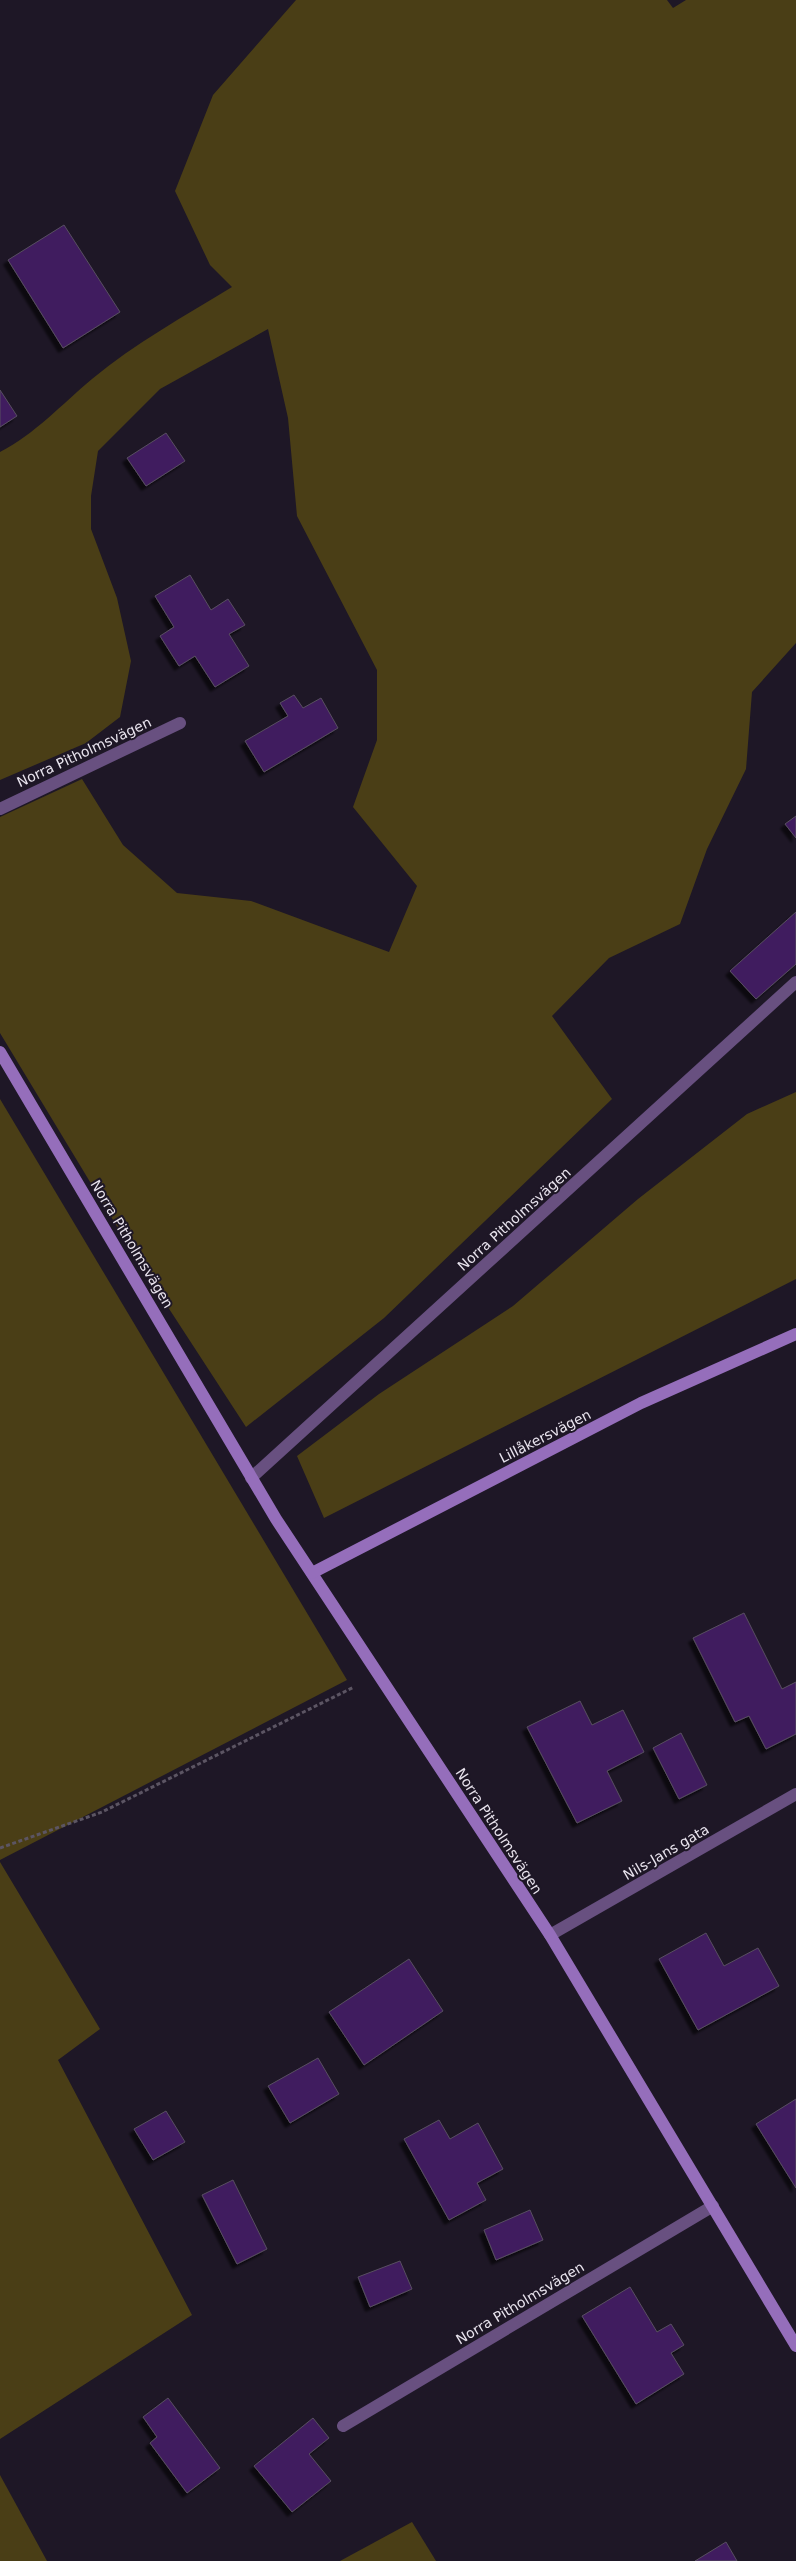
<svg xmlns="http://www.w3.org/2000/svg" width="796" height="2561" viewBox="0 0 796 2561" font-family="'DejaVu Sans',sans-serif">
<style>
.green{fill:#4a3e16}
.building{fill:#411b5f;stroke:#584f61;filter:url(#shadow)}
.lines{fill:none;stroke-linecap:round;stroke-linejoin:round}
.path{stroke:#5c5563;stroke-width:3;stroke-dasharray:4 2.5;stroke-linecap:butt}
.lane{stroke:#685080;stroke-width:12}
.street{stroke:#685080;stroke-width:12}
.secondary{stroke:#956ebb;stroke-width:12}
.labels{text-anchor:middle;stroke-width:4;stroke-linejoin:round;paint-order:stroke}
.street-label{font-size:14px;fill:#e9e4ee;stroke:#1e1726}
</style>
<defs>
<filter id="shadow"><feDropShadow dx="-4.5" dy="4.5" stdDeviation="1" flood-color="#0009"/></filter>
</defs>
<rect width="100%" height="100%" fill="#1e1726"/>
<g class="green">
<path d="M296,0h371l6,8 13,-8h110v643l-44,49 -6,77 -39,80 -27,75 -71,34 -57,58 60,83 -228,219 -138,109 -110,-169 -136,-225v-216l82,-38 41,66 54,48 74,8 138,51 28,-66 -64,-79 24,-67v-70l-80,-154 -9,-98 -20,-89 -108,60 -62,62 -7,45v33l26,69 14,63 -11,56 -34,26 -86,37v-328c35,-18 62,-48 92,-73 43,-36 93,-63 140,-92l-22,-22 -35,-74 38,-96z"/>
<polygon points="796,1092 796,1279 324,1518 297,1456 379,1394 513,1306 638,1199 747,1114"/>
<polygon points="0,1099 347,1680 0,1860"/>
<polygon points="0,1862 100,2029 58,2060 192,2315 0,2439"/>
<polygon points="0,2475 47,2561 0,2561"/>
<polygon points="412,2522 436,2561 340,2561"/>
</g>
<g class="building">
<polygon points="64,225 120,312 63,348 8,260"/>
<polygon points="0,390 17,416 0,427"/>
<polygon points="166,433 185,461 146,486 127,458"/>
<polygon points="190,575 211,610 228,599 245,625 229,634 249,666 215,687 195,656 179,666 160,636 174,627 155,596"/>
<polygon points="294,695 303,708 321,698 338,728 264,772 245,741 288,716 280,703"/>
<polygon points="796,816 796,838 785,824"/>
<polygon points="796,912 796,964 756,999 730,971"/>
<polygon points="744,1613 782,1689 796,1682 796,1734 766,1749 749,1716 735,1722 693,1638"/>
<polygon points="580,1701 592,1725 623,1710 644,1752 607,1771 622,1801 577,1823 527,1727"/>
<polygon points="681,1733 707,1785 679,1799 653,1748"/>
<polygon points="706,1933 724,1966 758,1948 779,1986 698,2030 659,1959"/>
<polygon points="409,1959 443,2011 364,2065 329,2012"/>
<polygon points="318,2058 339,2094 290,2123 268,2086"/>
<polygon points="796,2099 796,2188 756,2124"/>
<polygon points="166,2111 185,2142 153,2160 134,2129"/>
<polygon points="439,2120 450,2139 478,2123 503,2169 477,2183 486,2200 449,2220 404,2139"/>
<polygon points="233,2180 267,2249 237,2264 202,2195"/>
<polygon points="530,2210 543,2240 496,2260 484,2230"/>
<polygon points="400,2261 412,2289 370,2307 358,2277"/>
<polygon points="630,2287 657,2332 671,2324 684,2345 671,2353 684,2374 636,2404 582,2316"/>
<polygon points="168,2398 220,2468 187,2493 150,2443 157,2437 143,2417"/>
<polygon points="313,2418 329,2438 309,2454 331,2481 292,2512 254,2466"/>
<polygon points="726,2542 737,2561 695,2561"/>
</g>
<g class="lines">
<polyline class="path" points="0,1848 102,1812 354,1687"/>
<polyline class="lane" points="0,809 180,723"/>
<g class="street">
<polyline points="251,1478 796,982"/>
<polyline points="550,1935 796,1794"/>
<polyline points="343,2426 713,2206"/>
</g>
<g class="secondary">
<polyline points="0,1052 276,1519 550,1935 796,2346"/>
<polyline points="312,1573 641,1403 796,1334"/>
</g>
</g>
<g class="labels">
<g class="street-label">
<text transform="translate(84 752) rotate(-25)" y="5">Norra Pitholmsvägen</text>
<text transform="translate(514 1219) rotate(-42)" y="5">Norra Pitholmsvägen</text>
<text transform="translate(132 1244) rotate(59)" y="5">Norra Pitholmsvägen</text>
<text transform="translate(545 1436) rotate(-27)" y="5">Lillåkersvägen</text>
<text transform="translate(499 1831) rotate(57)" y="5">Norra Pitholmsvägen</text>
<text transform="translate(666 1852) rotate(-30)" y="5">Nils-Jans gata</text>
<text transform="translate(520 2303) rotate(-31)" y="5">Norra Pitholmsvägen</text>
</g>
</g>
</svg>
